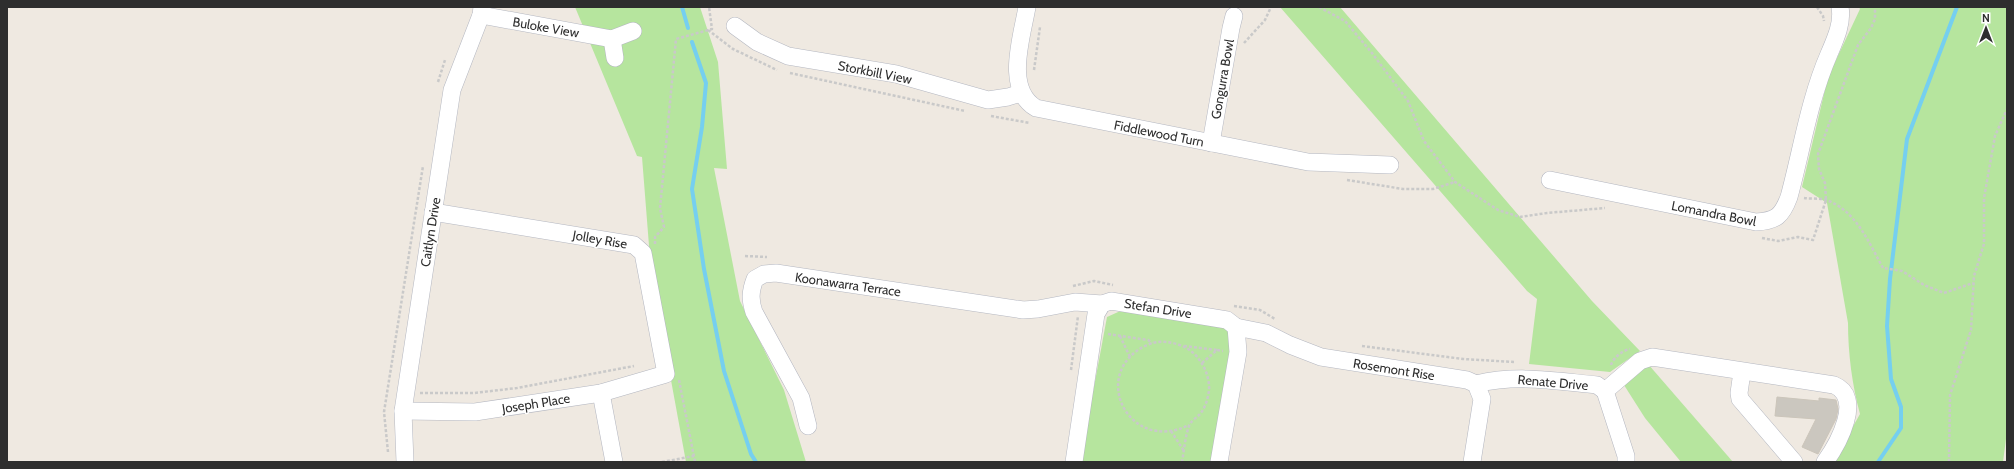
<svg xmlns="http://www.w3.org/2000/svg" width="2014" height="469" viewBox="0 0 2014 469" font-family="Cabin,sans-serif">
<style>
.green{fill:#b6e59e}
.lines{fill:none;stroke-linecap:round;stroke-linejoin:round}
.stream{stroke:#75cff0;stroke-width:4}
.building{fill:#cbc7bf;stroke:#cbc5ba}
.street-casing{stroke:#b4b7c1;stroke-width:18}
.path{stroke:#c9c9c9;stroke-width:2.5;stroke-dasharray:3 2;stroke-linecap:butt}
.street{stroke:#fff;stroke-width:17}
.labels{text-anchor:middle;stroke-width:3;stroke-linejoin:round;paint-order:stroke}
.street-label{font-size:13px;fill:#2e2e2e;stroke:#fff}
</style>
<rect width="100%" height="100%" fill="#efe9e1"/>
<g class="green">
<polygon points="575,7 700,7 718,62 727,169 714,168 740,301 784,390 806,462 686,462 651,271 642,157 637,156"/>
<polygon points="1280,7 1340,7 1592,301 1640,351 1610,372 1529,364 1537,299 1527,291"/>
<path d="M1859,7h148v424l-4,31h-170l27,-48c-8,-29 -12,-61 -12,-91l-21,-120 -25,-16 26,-110 32,-68z"/>
<polygon points="1127,308 1221,324 1234,338 1216,462 1080,462 1107,317"/>
<polygon points="1648,364 1733,462 1681,462 1645,418 1624,385"/>
</g>
<g class="lines">
<g class="stream">
<polyline points="682,7 688,28"/>
<polyline points="692,42 706,83 702,127 692,189 704,269 724,371 751,454 756,462"/>
<polyline points="1878,462 1901,428 1901,407 1891,379 1887,326 1890,279 1907,139 1957,7"/>
</g>
</g>
<polygon class="building" points="1777,397 1819,401 1819,398 1836,400 1838,409 1836,419 1818,454 1802,447 1816,419 1775,416"/>
<g class="lines">
<g class="street-casing">
<g id="street">
<path d="M1027,7c-5,30 -23,82 9,101l272,54 82,3"/>
<polyline points="481,15 612,39 633,31"/>
<polyline points="735,26 757,42 788,56 896,74 988,100 1008,97 1021,93"/>
<polyline points="612,39 615,58"/>
<polyline points="1211,143 1231,28 1234,16"/>
<path d="M1550,180l206,42c20,-1 26,-6 33,-25 13,-48 20,-97 40,-143 6,-14 14,-31 11,-47"/>
<polyline points="1236,327 1266,333 1290,345 1321,357 1467,380 1476,384 1482,399 1472,462"/>
<polyline points="1742,372 1739,393 1740,399 1794,462"/>
<path d="M1476,384c42,-10 79,-3 121,1l8,6"/>
<polyline points="601,393 614,462"/>
<polyline points="403,411 475,412 601,393 666,374 643,253 634,245 433,212"/>
<path d="M808,426l-7,-28 -47,-86c-4,-12 -4,-20 1,-33l9,-5 12,-1 247,37 15,-1 37,-7 27,2"/>
<polyline points="405,462 403,411 452,90 481,15 482,7"/>
<polyline points="1074,462 1096,314 1102,304 1111,301 1227,320 1236,327 1238,352 1219,462"/>
<path d="M1626,462v-6l-21,-65 35,-30 12,-4 182,28c30,12 4,59 -9,77"/>
</g>
</g>
<g class="path">
<polyline points="1319,7 1345,21 1372,53 1408,101 1424,141 1455,182 1498,210 1520,217 1547,213 1605,208"/>
<polyline points="1817,7 1823,16 1824,21"/>
<polyline points="708,30 733,49 777,70"/>
<polyline points="1244,43 1265,20 1271,7"/>
<polyline points="1034,70 1040,27"/>
<polyline points="790,73 965,111"/>
<polyline points="438,82 445,60"/>
<polyline points="991,116 1030,123"/>
<polyline points="1347,180 1403,189 1433,189 1455,182"/>
<path d="M1804,198c7,1 16,0 22,2 30,10 43,43 57,68l19,3 22,14 20,8 29,-10"/>
<polyline points="1762,238 1778,241 1798,237 1813,240 1826,200 1825,183 1819,169 1818,154 1858,45 1871,28 1875,19 1875,7"/>
<polyline points="655,244 655,237 664,227 660,208 676,39 712,29 709,7"/>
<polyline points="745,256 767,257"/>
<polyline points="1073,286 1094,281 1113,285"/>
<polyline points="1234,306 1260,310 1275,319"/>
<polyline points="1108,334 1148,340 1152,343"/>
<polyline points="1120,336 1130,357"/>
<polyline points="1184,346 1217,350"/>
<polyline points="1362,346 1463,359 1514,362"/>
<polyline points="1202,363 1217,350 1223,351"/>
<path d="M1611,365c2,-7 12,-15 19,-16"/>
<polyline points="1071,370 1078,316"/>
<polyline points="679,380 695,462"/>
<polyline points="420,393 474,393 517,388 634,366"/>
<polyline points="1171,431 1184,451"/>
<polyline points="388,452 384,412 423,166"/>
<polyline points="662,462 694,456"/>
<path d="M1182,462c2,-11 3,-25 7,-36 1,-4 7,-8 10,-11 6,-6 9,-16 10,-25 1,-15 -8,-33 -21,-41 -12,-7 -28,-10 -41,-4 -59,27 -19,110 42,80"/>
<polyline points="1949,462 1950,395 1971,330 1974,276 1984,244 1984,198 1995,136 2007,109"/>
</g>
<use href="#street" class="street"/>
</g>
<g class="labels">
<g class="street-label">
<text transform="translate(546 27) rotate(10)" y="5">Buloke View</text>
<text transform="translate(875 72) rotate(11)" y="5">Storkbill View</text>
<text transform="translate(1222 79) rotate(-80)" y="5">Gongurra Bowl</text>
<text transform="translate(1159 133) rotate(11)" y="5">Fiddlewood Turn</text>
<text transform="translate(1714 213) rotate(11)" y="5">Lomandra Bowl</text>
<text transform="translate(430 232) rotate(-81)" y="5">Caitlyn Drive</text>
<text transform="translate(600 239) rotate(10)" y="5">Jolley Rise</text>
<text transform="translate(848 284) rotate(8)" y="5">Koonawarra Terrace</text>
<text transform="translate(1158 308) rotate(9)" y="5">Stefan Drive</text>
<text transform="translate(1394 369) rotate(9)" y="5">Rosemont Rise</text>
<text transform="translate(1553 382) rotate(5)" y="5">Renate Drive</text>
<text transform="translate(536 403) rotate(-9)" y="5">Joseph Place</text>
</g>
</g>
<rect width="2014" height="469" fill="none" stroke="#2e2e2e" stroke-width="16"/>
<g transform="translate(1986 28)" stroke="#ffffff" stroke-width="3" paint-order="stroke">
<path d="M0-3L7 15L0 10L-7 15Z" fill="#2e2e2e"/>
<text y="-6" font-size="11" font-weight="bold" text-anchor="middle" fill="#2e2e2e">N</text>
</g>
</svg>
